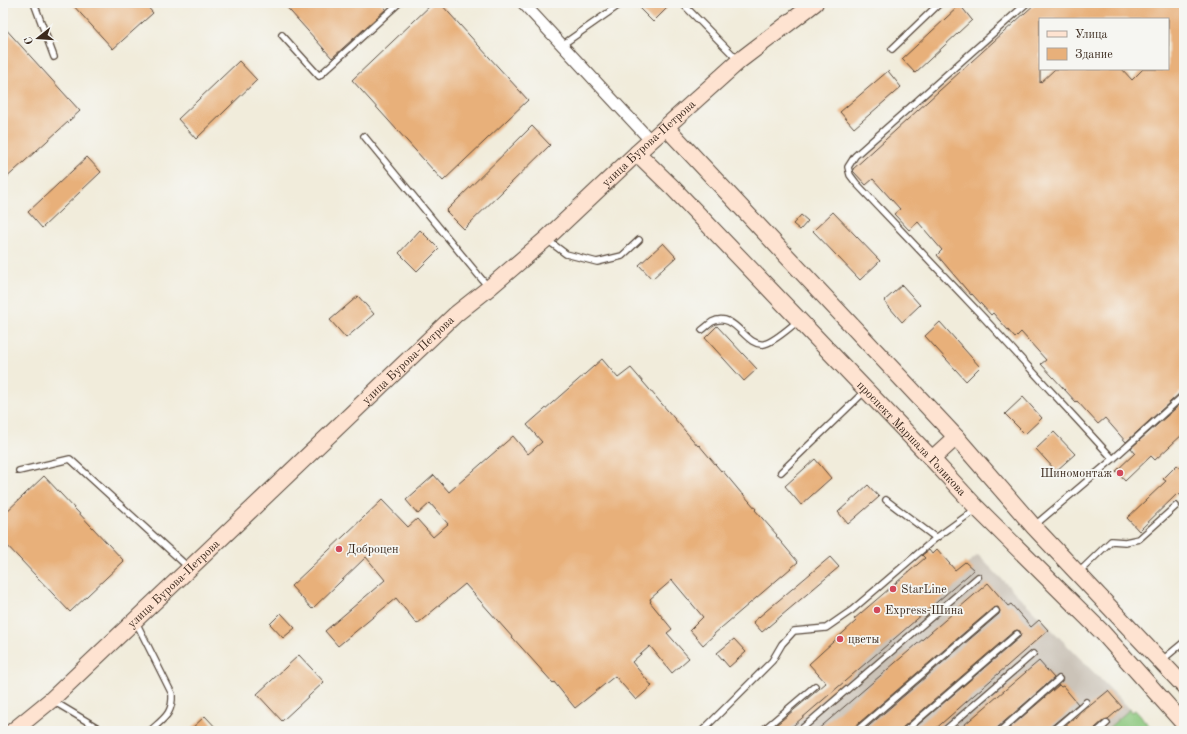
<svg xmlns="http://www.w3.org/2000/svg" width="1187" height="734" viewBox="0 0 1187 734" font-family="'Old Standard TT',serif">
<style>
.industrial{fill:#cbc3b8}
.green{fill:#8ac77d;stroke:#62784e}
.building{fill:#e8b07a;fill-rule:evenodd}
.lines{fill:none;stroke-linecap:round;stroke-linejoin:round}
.service-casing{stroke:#56473a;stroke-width:8}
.minor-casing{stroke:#56473a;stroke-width:13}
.secondary-casing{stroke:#56473a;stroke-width:18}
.service{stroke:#fff;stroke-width:5.5}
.minor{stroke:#fff;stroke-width:11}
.secondary{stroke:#fee3d1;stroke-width:16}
.poi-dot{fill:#d1495b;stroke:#f6f6f2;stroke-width:1.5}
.labels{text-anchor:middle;stroke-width:3.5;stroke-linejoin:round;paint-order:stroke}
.street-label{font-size:12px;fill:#3b2a1e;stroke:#f6f6f2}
.poi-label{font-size:12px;fill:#3b2a1e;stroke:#f6f6f2;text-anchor:start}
</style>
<rect width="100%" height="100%" fill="#f6f6f2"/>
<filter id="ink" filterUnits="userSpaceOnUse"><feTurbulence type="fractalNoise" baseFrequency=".025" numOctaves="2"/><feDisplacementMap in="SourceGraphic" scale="8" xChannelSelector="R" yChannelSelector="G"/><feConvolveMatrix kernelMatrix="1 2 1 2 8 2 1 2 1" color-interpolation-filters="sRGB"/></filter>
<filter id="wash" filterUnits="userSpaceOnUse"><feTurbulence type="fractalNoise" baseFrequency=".012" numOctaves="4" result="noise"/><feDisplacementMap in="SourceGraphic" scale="16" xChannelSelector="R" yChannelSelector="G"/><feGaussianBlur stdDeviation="0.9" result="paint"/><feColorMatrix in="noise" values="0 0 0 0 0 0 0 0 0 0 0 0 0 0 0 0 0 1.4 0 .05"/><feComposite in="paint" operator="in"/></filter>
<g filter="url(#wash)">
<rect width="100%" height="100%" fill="#f1ecdb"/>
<polygon class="industrial" points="978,555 1130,709 1105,731 770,731"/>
<polygon class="green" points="1130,709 1132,712 1135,710 1154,731 1105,731"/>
<g id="blocks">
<g class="building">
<polygon points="71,3 144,3 153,13 113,49"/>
<polygon points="283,3 381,3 386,9 332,58"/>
<polygon points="433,3 440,3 528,100 443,181 352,80"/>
<polygon points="647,3 672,3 653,22 640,9"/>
<path d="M1036,3h148v388l-3,1 -55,50 -21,-24 -7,6 -21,-23 -1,1 -35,-38 5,-4 -25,-28 -6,6 -22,-25 -2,2 -19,-21 -1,1 -34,-40 5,-5 -24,-28 -9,8 -15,-16 6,-5 -27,-30 -7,6 -13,-14v-2zM1040,19h128v50h-25l-11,11 -10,-11h-67l-15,14z"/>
<polygon points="960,5 972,20 915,73 902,59"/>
<polygon points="3,26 80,111 3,181"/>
<polygon points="239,61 257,80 196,139 178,119"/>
<polygon points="888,71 901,87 854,128 840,112"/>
<polygon points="532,126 550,145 464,229 446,211"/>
<polygon points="87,157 101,172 42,228 28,212"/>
<polygon points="833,212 880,261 860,280 813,231"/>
<polygon points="801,215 808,221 800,230 793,224"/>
<polygon points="420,230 439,249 417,271 399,253"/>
<polygon points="663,243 676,257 652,279 639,265"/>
<polygon points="902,285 920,305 902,322 884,301"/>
<polygon points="358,296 374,314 346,338 330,320"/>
<polygon points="940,322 980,367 966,381 925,336"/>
<polygon points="717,326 757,369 744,381 705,338"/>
<polygon points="602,359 618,378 631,368 698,446 699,445 721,471 722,470 742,494 743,494 756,509 755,510 777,535 776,536 798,562 714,634 714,635 703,645 690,630 703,617 672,580 650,599 651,601 650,602 672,629 667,633 689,658 672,673 650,646 632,662 652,686 636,700 615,676 575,708 554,682 553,683 465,584 417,624 396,598 338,646 325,631 385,580 366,557 312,609 291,586 382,500 408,527 417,519 433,537 448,524 430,503 418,514 406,500 434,475 449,492 513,436 528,454 542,442 527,425"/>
<polygon points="1023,397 1042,418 1025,434 1005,414"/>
<polygon points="1184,401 1184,433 1155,460 1151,456 1125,481 1116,471 1135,453 1131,448"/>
<polygon points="1054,432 1075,454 1056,471 1036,449"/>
<polygon points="815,459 831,478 801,505 785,486"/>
<polygon points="1177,465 1184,471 1184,499 1178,493 1139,531 1127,518 1166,481 1163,479"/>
<polygon points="44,476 124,561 70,612 3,541 3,515"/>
<polygon points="868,485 879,497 848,524 838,512"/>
<polygon points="937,549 955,570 965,562 974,570 787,731 769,731 826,683 809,664 856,621 854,619 925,558 922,555 929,550 932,554"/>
<polygon points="830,557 839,567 762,632 753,622"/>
<polygon points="988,583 1008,606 1011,604 1031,627 1039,620 1048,630 933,731 911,731 1020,637 1021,634 1020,631 1017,630 1014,631 902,728 901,731 863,731 999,614 1000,611 998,607 993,608 853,728 852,731 816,731"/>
<polygon points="281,613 295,628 283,638 270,624"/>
<polygon points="734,639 746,652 729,667 717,653"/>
<polygon points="299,655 324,682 282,721 257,694"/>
<polygon points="1039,661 1054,678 997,728 996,731 957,731"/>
<polygon points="1059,685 1061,687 1063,686 1078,704 1049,728 1048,731 1006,731"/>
<polygon points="1108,691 1122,707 1108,719 1104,720 1095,728 1094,731 1059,731"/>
<polygon points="205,716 219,731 189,731"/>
</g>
</g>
</g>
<g filter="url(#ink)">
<use href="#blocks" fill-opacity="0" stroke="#56473a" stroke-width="1"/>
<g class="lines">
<g class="service-casing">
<g id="service">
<polyline points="34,3 54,57"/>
<polyline points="682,3 737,59"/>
<polyline points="1027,3 855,156 848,167 850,175 856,183 983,317 1113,459 1035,525"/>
<polyline points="530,10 536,3"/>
<polyline points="282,35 319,76 399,3"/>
<polyline points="562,45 622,3"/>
<polyline points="892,49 940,3"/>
<polyline points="364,136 489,288"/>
<polyline points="546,239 566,254 597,262 622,256 639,240"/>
<path d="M702,330c3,-2 7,-6 10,-8 23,-12 33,25 52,22 10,-2 25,-16 34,-23"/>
<polyline points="1113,459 1184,395"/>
<polyline points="19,471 70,459 188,567"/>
<polyline points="781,472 865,391"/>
<polyline points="886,500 936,538"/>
<polyline points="1078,573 1111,541 1125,542 1139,539 1176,506"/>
<path d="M136,622l36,72c1,20 -8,24 -22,37"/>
<polyline points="1161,661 1184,642"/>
<polyline points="53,701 103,731"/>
<polyline points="702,731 772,661 782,644 794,631 826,628 852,610 936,538 976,509"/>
<polyline points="762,731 815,686"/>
<polyline points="799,731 978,577"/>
<polyline points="856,731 996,611"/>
<polyline points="905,731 1017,634"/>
<polyline points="944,731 1033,654"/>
<polyline points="1000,731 1059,679"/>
<polyline points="1052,731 1086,702"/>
<polyline points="1098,731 1107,723"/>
</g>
</g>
<g class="minor-casing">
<polyline id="minor" points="523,3 651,141"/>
</g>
<g class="secondary-casing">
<g id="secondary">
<polyline points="666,127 956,437 1034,527 1184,686"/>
<path id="s1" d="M637,153l36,35 259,271 45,49 125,124 82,92"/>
<polyline points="932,459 956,437"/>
<path id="s2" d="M13,731l38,-31 138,-131 267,-255 33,-26 57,-49 91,-86 102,-92 76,-58"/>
</g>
</g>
<use href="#service" class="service"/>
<use href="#minor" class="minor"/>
<use href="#secondary" class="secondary"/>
</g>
</g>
<g class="poi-dot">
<circle cx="1120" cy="473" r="4"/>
<circle cx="339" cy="549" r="4"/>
<circle cx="893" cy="589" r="4"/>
<circle cx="877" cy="610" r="4"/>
<circle cx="840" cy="639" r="4"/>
</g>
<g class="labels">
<g class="street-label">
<text dy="4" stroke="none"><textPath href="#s2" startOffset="866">улица Бурова-Петрова</textPath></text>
<text dy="4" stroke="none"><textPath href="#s2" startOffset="542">улица Бурова-Петрова</textPath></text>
<text dy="4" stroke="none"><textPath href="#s1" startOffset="396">проспект Маршала Голикова</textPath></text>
<text dy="4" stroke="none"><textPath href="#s2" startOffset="218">улица Бурова-Петрова</textPath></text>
</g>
<g class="poi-label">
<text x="1112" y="477" text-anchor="end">Шиномонтаж</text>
<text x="347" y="553">Доброцен</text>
<text x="901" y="593">StarLine</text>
<text x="885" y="614">Express-Шина</text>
<text x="848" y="643">цветы</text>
</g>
</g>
<rect width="1187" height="734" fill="none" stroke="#f6f6f2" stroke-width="16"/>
<rect x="1039" y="18" width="130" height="52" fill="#f6f6f2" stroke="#aba49d"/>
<rect x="1047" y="31" width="20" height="6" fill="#fee3d1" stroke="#aba49d"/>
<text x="1075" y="38" font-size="12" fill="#3b2a1e">Улица</text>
<rect x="1047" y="48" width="20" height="12" fill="#e8b07a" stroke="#aba49d"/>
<text x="1075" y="58" font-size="12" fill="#3b2a1e">Здание</text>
<g transform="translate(38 38) rotate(253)" stroke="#f6f6f2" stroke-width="3" paint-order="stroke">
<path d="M0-3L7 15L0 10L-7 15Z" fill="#3b2a1e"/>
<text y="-6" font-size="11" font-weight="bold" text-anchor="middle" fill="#3b2a1e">С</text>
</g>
</svg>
